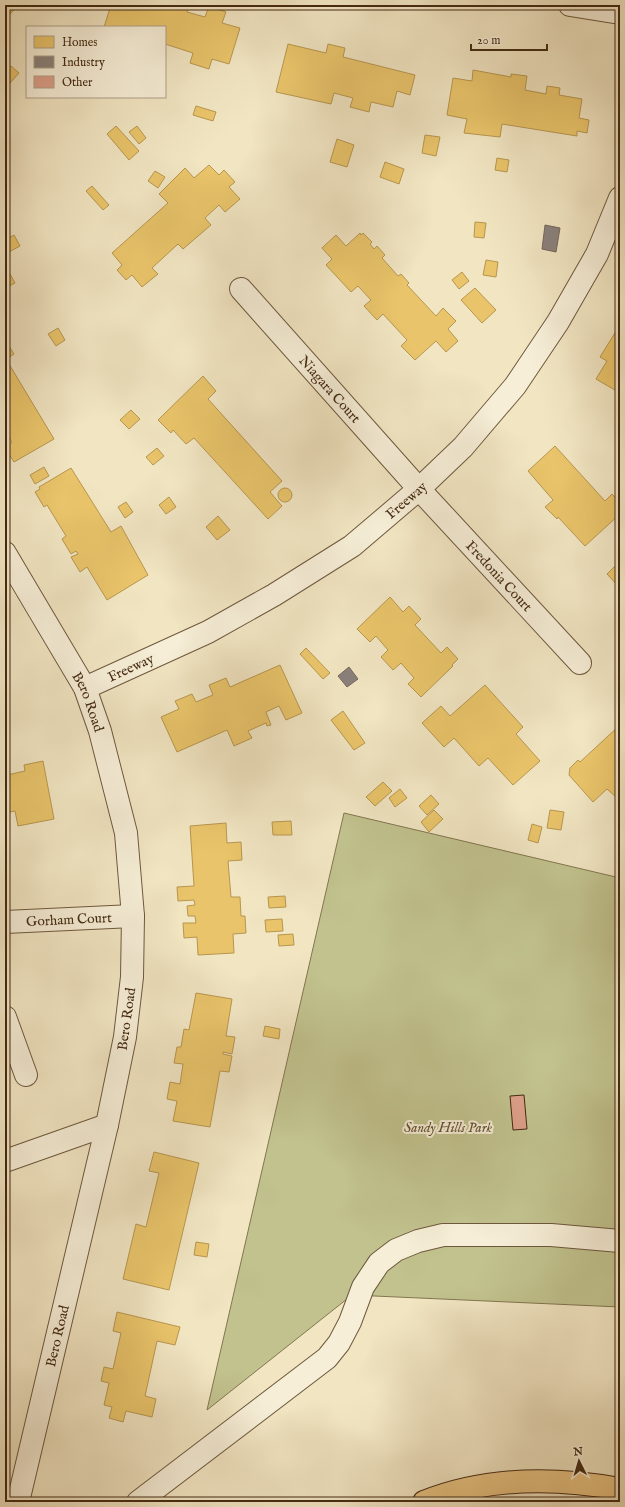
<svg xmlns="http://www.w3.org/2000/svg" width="625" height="1507" viewBox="0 0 625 1507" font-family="'IM FELL English',serif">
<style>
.park{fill:#c1c28e;stroke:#827650}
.homes{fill:#e9c46a;stroke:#b7964f}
.industry{fill:#8a817c;stroke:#75675c}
.building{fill:#dd9f89;stroke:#432911}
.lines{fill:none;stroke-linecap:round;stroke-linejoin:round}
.minor-casing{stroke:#6e583d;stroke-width:24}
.highway-casing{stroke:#432911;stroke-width:24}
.minor{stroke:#f6eed7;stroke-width:22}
.highway{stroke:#e8c281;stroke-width:22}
.labels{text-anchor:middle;stroke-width:4;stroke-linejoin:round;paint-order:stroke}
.street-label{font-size:14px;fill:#432911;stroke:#f6eed7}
.park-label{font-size:14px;font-style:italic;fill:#624f30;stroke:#f6eed7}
</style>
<rect width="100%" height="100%" fill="#f1e5c2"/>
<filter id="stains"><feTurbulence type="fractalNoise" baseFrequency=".005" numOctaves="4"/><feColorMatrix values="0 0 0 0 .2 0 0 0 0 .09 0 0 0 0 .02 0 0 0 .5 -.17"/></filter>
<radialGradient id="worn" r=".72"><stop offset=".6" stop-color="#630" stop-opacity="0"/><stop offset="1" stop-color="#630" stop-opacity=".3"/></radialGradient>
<polygon class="park" points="344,813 620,878 620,1307 352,1295 207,1410"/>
<g class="homes">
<polygon points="5,5 18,5 5,20"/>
<polygon points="111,5 190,5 187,12 205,17 209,6 226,12 222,23 240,28 229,64 212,59 209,69 190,63 193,53 165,44 165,27 104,27"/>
<polygon points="288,44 326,53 328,44 345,48 343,57 415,75 410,95 397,91 393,107 371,102 369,112 350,107 353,98 334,93 331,104 276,92"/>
<polygon points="11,66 19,73 10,83 5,79 5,73"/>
<polygon points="473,70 511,77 511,74 527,76 525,90 546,94 547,86 560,88 559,95 582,99 579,118 589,120 587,133 577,131 577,136 502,124 500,137 464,133 467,119 447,115 453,78 472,81"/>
<polygon points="196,106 216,112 213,121 193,115"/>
<polygon points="116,126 139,151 129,160 107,134"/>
<polygon points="137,126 146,138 139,144 129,132"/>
<polygon points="425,135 440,137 436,156 422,153"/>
<polygon points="337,139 354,145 347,167 330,162"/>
<polygon points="497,158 509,160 507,172 495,170"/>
<polygon points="385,162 404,169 399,184 380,177"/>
<polygon points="209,165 219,175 224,170 235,182 229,187 240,199 225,212 219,205 205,218 211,225 183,249 178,244 152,268 158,274 142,287 132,275 126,280 117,270 122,265 112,253 168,203 159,194 185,168 194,178"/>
<polygon points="155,171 165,177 158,188 148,181"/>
<polygon points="92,186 109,205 103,210 86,191"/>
<polygon points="475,222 486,223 484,238 474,237"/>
<polygon points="360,233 361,235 363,233 372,242 370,244 374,249 377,246 385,255 382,258 398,276 401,274 409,283 407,285 436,316 443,308 456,321 448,329 458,341 446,352 436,341 415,360 401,346 407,340 383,314 377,320 364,306 371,300 358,286 351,292 326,265 332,259 322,248 336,235 346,246"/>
<polygon points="14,235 20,246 5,254 5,240"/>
<polygon points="486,260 498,262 496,277 483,275"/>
<polygon points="462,272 469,281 459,289 452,280"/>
<polygon points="10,274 15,283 5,288 5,276"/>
<polygon points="475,288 496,310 482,323 461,300"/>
<polygon points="58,328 65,340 56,346 48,334"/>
<polygon points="618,328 620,329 620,393 596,379 607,361 600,357"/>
<polygon points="5,340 14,354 6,359 54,439 14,462 5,448 12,442 5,431"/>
<polygon points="203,376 216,391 208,399 282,481 270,492 282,506 268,519 194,438 186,444 173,430 171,433 158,420"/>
<polygon points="131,410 140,419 129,429 120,420"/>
<polygon points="555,446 605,501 612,494 620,503 620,514 585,546 558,517 557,519 545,507 553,500 528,471"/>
<polygon points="157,448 164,456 153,465 146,457"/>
<polygon points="44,467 49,476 35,484 30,475"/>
<polygon points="71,468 111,532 121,526 148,575 107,600 87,567 80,572 71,557 78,554 76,551 71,554 62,539 66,536 47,505 44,507 35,492 40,489 39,487"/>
<circle cx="285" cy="495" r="7"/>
<polygon points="169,497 176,507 166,514 159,505"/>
<polygon points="126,502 133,512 125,518 118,507"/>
<polygon points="218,516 230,530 217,540 206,527"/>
<polygon points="620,561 620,586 619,587 607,574"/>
<polygon points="390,597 403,612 409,606 421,619 415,625 441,653 447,647 458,659 452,665 453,666 421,697 408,684 414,678 401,663 393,670 381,657 388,650 376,636 370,642 357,629"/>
<polygon points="306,648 330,673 323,679 300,654"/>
<polygon points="280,665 302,713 286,720 279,706 266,712 271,725 267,726 266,723 248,731 252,738 234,746 227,730 177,752 161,717 179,709 175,701 192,694 196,702 213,695 209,685 226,678 230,687"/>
<polygon points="485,685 523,727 516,734 540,761 513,785 488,758 479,766 454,738 444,747 422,723 441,706 450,716"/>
<polygon points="343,711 365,743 354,750 331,720"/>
<polygon points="620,725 620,793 616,797 607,789 593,802 569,775 570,768 578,760 580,762"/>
<polygon points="43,761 54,819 18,826 15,811 5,813 5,764 7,775 25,771 24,765"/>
<polygon points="383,782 392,791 375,806 366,797"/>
<polygon points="400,789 407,798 395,807 389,798"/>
<polygon points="431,795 439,804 427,815 419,806"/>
<polygon points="434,810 443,819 429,832 421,822"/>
<polygon points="550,810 564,812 561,830 547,828"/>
<polygon points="291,821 292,835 273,835 272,822"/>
<polygon points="226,823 227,843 241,842 242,860 228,861 231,897 240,897 241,916 245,916 246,933 233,934 234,953 198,955 197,937 184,938 183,923 196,923 195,916 188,916 187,906 195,905 194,900 178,901 177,887 194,886 190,826"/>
<polygon points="532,824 542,827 538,843 528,840"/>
<polygon points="285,896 286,907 269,908 268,897"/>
<polygon points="282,919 283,931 266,932 265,920"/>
<polygon points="293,934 294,945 279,946 278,935"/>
<polygon points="196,993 232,999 226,1036 235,1037 232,1054 223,1052 223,1054 232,1056 229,1072 220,1071 210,1127 173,1121 177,1101 167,1099 170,1082 180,1084 183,1064 174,1063 177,1047 181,1047 184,1029 189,1030"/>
<polygon points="265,1026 280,1029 279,1039 263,1036"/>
<polygon points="154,1152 199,1163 169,1290 123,1279 136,1224 146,1227 159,1173 149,1171"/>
<polygon points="196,1242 209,1244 207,1257 194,1255"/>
<polygon points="117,1312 180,1327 175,1345 157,1341 145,1396 156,1399 152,1417 126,1411 123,1422 109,1418 112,1407 104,1405 109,1383 101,1381 104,1367 113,1369 121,1333 113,1331"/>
</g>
<g class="industry">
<polygon points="545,225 560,228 556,252 542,249"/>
<polygon points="349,667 358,679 347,687 338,676"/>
</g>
<polygon class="building" points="524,1095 527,1129 513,1130 510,1096"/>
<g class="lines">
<g class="minor-casing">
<g id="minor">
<polyline points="570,5 620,13"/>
<path id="s1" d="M241,289l178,200 161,174"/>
<path id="s2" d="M5,553l80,135 15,43 26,102 7,83 -1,61 -7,60 -18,88 -89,377"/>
<path id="s3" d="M85,688l123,-56 66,-37 78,-49 67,-57 44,-42 52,-61 43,-64 39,-68 23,-56"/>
<path id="s4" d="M5,922l128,-6"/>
<polyline points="5,1017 26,1075"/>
<polyline points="5,1161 107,1125"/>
<polyline points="138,1502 327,1358 339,1343 350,1322 363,1287 379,1263 396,1250 418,1241 443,1235 551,1235 620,1241"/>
</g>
</g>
<g class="highway-casing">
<path id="highway" d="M424,1502c62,-25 130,-25 196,-13"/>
</g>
<use href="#minor" class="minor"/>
<use href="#highway" class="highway"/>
</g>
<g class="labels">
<g class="street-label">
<text dy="5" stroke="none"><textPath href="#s1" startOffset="134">Niagara Court</textPath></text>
<text dy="5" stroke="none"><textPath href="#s3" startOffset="374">Freeway</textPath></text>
<text dy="5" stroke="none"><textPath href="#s1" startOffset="386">Fredonia Court</textPath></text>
<text dy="5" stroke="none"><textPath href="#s3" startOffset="50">Freeway</textPath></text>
<text dy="5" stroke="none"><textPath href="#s2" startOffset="171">Bero Road</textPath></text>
<text dy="5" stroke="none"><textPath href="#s4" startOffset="64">Gorham Court</textPath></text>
<text transform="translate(126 1019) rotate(-82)" y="5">Bero Road</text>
<text transform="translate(57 1336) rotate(-77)" y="5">Bero Road</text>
</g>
<g class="park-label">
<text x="448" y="1132">Sandy Hills Park</text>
</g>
</g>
<rect width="625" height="1507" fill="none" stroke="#f1e5c2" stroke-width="20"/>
<rect x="6" y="6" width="613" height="1495" fill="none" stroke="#432911" stroke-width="2"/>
<rect x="10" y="10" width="605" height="1487" fill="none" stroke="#432911"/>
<rect x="26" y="26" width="140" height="72" fill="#f6eed7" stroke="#ae9f88"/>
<rect x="34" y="36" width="20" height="12" fill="#e9c46a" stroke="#ae9f88"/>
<text x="62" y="46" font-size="12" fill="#432911">Homes</text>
<rect x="34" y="56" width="20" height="12" fill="#8a817c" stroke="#ae9f88"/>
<text x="62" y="66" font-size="12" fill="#432911">Industry</text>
<rect x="34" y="76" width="20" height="12" fill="#dd9f89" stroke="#ae9f88"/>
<text x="62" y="86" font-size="12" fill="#432911">Other</text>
<g transform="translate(579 1461) rotate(355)" stroke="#f6eed7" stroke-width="3" paint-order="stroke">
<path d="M0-3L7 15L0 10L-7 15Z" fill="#432911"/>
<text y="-6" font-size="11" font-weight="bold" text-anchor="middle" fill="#432911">N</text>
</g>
<path d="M471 44v6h76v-6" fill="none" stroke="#432911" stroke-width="2"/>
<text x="477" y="44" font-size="12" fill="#432911" stroke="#f6eed7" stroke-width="3" paint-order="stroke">20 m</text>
<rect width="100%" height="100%" filter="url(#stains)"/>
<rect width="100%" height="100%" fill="url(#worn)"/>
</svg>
